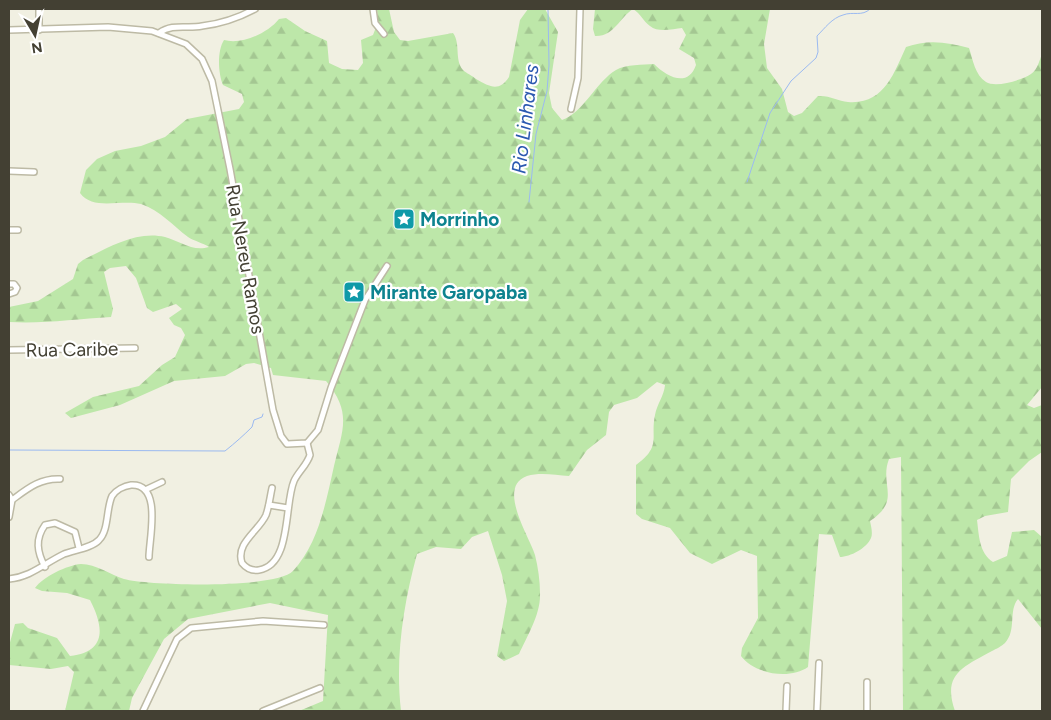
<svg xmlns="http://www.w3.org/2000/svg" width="1051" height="720" viewBox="0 0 1051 720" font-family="Figtree,sans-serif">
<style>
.forest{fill:url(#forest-firs)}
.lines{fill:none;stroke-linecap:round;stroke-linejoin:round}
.stream{stroke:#9bbaf1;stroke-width:1}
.minor-casing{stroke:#bdbaa5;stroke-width:8}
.minor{stroke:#fff;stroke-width:5}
.labels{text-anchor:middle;stroke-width:4.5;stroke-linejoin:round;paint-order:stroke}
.culture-label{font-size:19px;font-weight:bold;fill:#0d838f;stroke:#fff;text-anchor:start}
.street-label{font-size:19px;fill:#434033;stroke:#fff}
.water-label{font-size:20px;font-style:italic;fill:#2b59b0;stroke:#fff}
</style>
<defs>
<pattern id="forest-firs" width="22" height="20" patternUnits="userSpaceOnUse" patternTransform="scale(1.25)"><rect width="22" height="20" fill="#bde7a9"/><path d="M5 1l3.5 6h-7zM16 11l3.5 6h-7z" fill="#a4c792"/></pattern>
</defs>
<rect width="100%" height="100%" fill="#f1f0e2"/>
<g class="forest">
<path d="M377,9h12l5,23 6,8 8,1 45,-8c8,11 1,26 10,37 3,3 10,6 13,9 14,8 23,13 33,-2l11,-57 8,-11h17l13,23 -9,61 3,15 10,12c20,-6 35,-39 54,-50 10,-6 27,-5 38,-6 13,13 34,24 42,1l-2,-7 -15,-9 7,-14 -4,-7c-9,1 -24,5 -32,-2 -7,-5 -9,-12 -17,-17h137l-6,35 3,24 15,21 6,23 6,4 8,-3 16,-17c11,-1 20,5 30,6 36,3 46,-29 58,-55 21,-8 42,-5 63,1 4,12 6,27 17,34 10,6 36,-2 45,-8 7,-5 8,-13 11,-20v333l-15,18 7,3 8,-3v47l-13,9 -18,18 -3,33 -23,4 -8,4c2,15 2,33 16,42l14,-6 5,-24 22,-2 8,7v92l-24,-30c-10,12 -1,31 -13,44 -3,3 -9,6 -13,8 -29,16 -50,23 -37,60h-52l-2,-254 -12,2c-10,26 13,41 -19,62 1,5 3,12 1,17 -4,10 -21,19 -31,19l-8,-22 -13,-1 -11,133c-18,13 -54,7 -67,-11l1,-8 16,-30 -1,-62 -16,-6 -29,14 -22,-11 -20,-25 -28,-9 -6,-5v-49c26,-19 14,-27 19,-50 2,-11 9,-19 10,-30l-8,-3 -20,16 -23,7 -5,7 -3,23 -19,15 -18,26c-14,-1 -29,-4 -42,0 -31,11 3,61 8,79 3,12 5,26 5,38 1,21 -13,43 -21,61l-15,7 -7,-5 10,-55 -5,-26 -14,-44 -16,6 -11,12 -25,-2 -19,7c-14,52 -22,104 -16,157h-102l24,-10 5,-86 -58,-12 -82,16 -24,20 -32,59 -3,13h-64l9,-39 -6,-6 -17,3 -42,-4v-19l6,-22 8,-1 5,5 29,10 13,18c37,-4 34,-29 20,-56l-23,-7 -25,-2 -7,-3c8,-11 32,-23 46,-24 15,0 30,11 43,15 26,7 151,10 169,-8 26,-28 33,-70 41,-105 9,-37 18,-54 -8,-85l-53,-6 -2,-7 -17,-5 -8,1 -21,12 -51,5 -54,24 -49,13 -6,-5 28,-16 46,-11 23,-21 13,-8 10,-22 -4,-7 -7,-3 -5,-7 13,-9 -6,-5 -23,8 -6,-4 -11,-30 -10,-12 -16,2 -6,4 9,37 -2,8c-35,2 -68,7 -102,5v-15l29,-6 35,-22 5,-15 5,-4c24,-12 54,-30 82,-23 15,4 27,15 44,10 -6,-4 -15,-6 -21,-10 -15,-11 -28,-27 -47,-33 -20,-5 -48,7 -61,-11l6,-23 11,-11 18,-8 26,-5 24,-9 22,-18 52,-10 5,-7 -2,-8 -19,-9c-5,-12 -6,-34 1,-45 18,5 44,-7 55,-21l7,-1 19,13 22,10 2,22 13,6 16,1 5,-7 -2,-23 12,-5 5,-13z"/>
<path d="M595,9h38c-14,9 -19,28 -38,27l-2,-7z"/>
</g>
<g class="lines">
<g class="stream">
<path d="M747,182l23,-69 21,-32 25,-23 2,-6 -1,-16c8,-8 15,-18 26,-21 10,-4 19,2 27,-6"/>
<polyline points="529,202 536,134 547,91 549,65 548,9"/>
<path d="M9,450l216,1c10,-8 19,-16 27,-24l2,-7 8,-3 1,-3"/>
</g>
<g class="minor-casing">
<g id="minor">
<polyline points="373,9 375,23 384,34"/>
<polyline points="9,30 108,27 152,31 186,44 202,59 212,81 230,169 273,410 281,436 287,444 307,443 318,430 331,388 365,300 387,266"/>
<polyline points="39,30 39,9"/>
<path d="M159,33c14,-10 27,-4 43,-7 18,-2 36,-8 53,-17"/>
<polyline points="571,109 578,78 580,9"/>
<polyline points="9,171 34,172"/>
<polyline points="9,230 18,230"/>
<polyline points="9,284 14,284 17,288 15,292 9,294"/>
<polyline points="9,350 135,348"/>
<path d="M272,488c-2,9 -3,19 -6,27 -7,16 -31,28 -24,48 4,5 10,8 17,7 33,-5 25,-66 35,-89 4,-9 13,-16 16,-26l-3,-12"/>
<polyline points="145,490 162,482"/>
<polyline points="9,495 12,500 9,517"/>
<path d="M12,500c15,-11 28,-22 48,-21"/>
<polyline points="269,505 288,508"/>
<path d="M45,567c-8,-15 -10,-28 0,-42l10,-2 20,9 4,16"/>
<path d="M9,579c22,-2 36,-16 55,-25 10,-4 28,-6 35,-14 10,-10 7,-31 13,-44 4,-6 12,-10 19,-11 32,-2 18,54 18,72"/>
<polyline points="867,682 867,711"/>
<polyline points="143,711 177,639 191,628 263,621 324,625"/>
<polyline points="263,711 320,688"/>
<polyline points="786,711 787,686"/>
<polyline points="817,711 819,663"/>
</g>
</g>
<use href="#minor" class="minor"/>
</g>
<defs>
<g id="sight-square" transform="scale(1.125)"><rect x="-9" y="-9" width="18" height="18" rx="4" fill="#0f9aa8" stroke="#fff"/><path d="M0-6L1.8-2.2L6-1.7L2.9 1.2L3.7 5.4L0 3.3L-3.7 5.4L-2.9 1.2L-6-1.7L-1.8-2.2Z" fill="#fff"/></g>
</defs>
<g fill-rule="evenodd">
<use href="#sight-square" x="404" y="219"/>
<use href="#sight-square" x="354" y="292"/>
</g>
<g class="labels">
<g class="culture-label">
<text x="420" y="226">Morrinho</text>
<text x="370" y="299">Mirante Garopaba</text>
</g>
<g class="street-label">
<text transform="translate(246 259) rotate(80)" y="7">Rua Nereu Ramos</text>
<text transform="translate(72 349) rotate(-1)" y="7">Rua Caribe</text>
</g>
<g class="water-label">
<text transform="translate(525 119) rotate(-83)" y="7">Rio Linhares</text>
</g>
</g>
<rect width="1051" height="720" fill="none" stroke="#434033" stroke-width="20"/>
<g transform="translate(35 35) rotate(171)" stroke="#ffffff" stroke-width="4" paint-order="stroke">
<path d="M0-4L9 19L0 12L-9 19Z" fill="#434033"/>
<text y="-8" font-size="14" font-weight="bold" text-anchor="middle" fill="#434033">N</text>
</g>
</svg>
